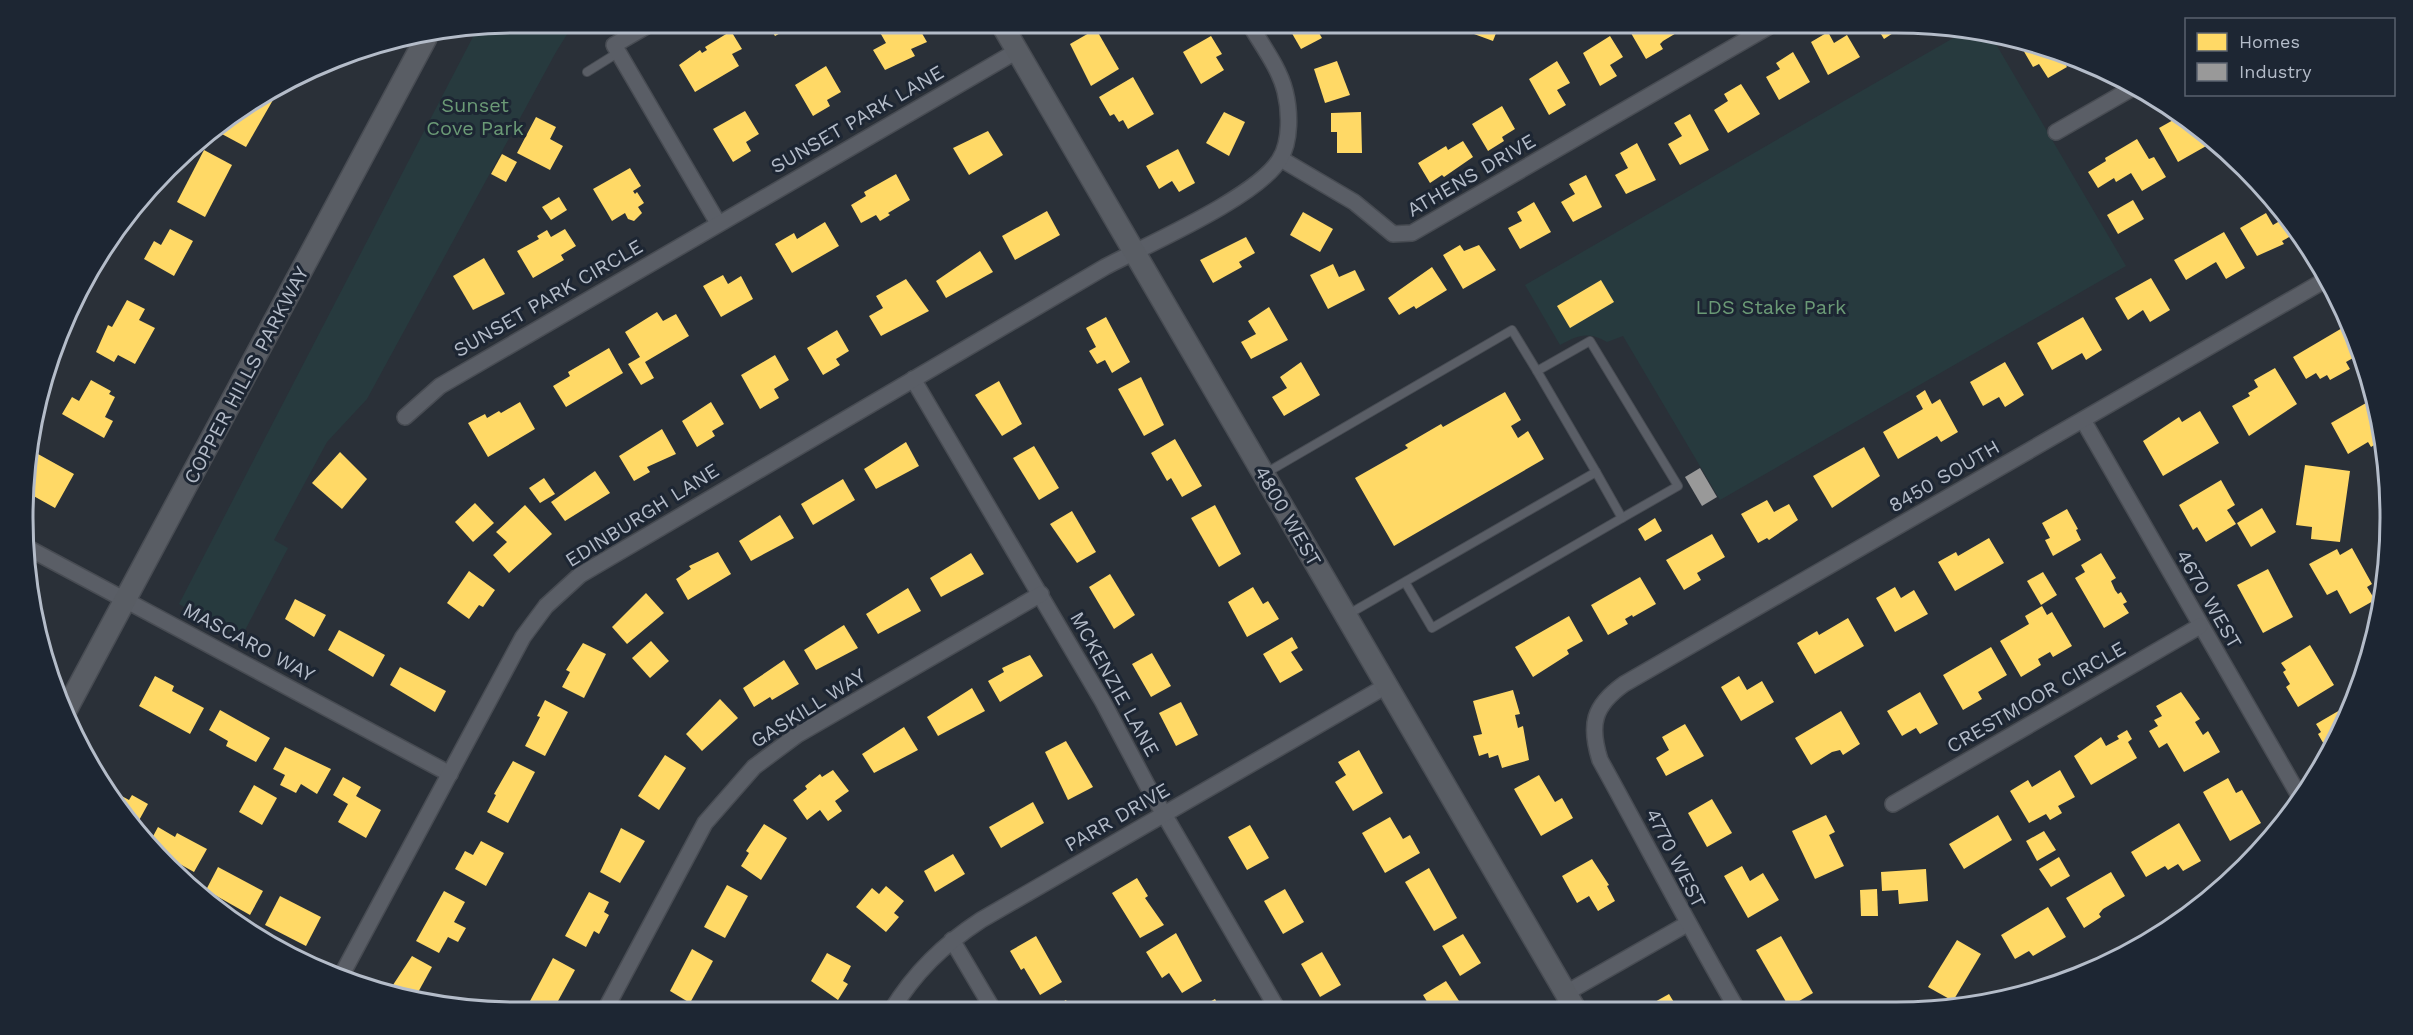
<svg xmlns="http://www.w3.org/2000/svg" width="2413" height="1035" viewBox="0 0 2413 1035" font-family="'Work Sans',sans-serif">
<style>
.green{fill:#273a3e}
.homes{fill:#ffd966}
.industry{fill:#999}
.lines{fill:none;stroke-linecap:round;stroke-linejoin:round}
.lane-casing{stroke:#484c53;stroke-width:10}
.street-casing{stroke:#484c53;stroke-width:18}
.secondary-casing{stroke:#484c53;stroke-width:24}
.lane{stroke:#5a5e66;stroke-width:8}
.street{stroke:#5a5e66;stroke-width:15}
.secondary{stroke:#595d64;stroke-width:21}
.labels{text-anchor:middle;stroke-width:6;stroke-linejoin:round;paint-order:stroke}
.park-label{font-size:20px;fill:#6b9a76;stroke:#1d2633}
.street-label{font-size:20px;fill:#b4bcc9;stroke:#1d2633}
.rim{fill:none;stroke:#b4bcc9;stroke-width:3}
</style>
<rect width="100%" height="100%" fill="#2a3038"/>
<g class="green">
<polygon points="518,23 574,23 556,52 367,399 327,442 274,540 288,548 241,638 179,604 477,29"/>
<path d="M1962,33l31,6 133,227 -406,234 -97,-164 -16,6c-19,-11 -29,-7 -47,3l-35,-60z"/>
</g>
<g class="homes">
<polygon points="767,23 799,23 775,36"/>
<polygon points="890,23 916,23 927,42 911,49 915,56 885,70 873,50 886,43 878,29"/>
<polygon points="1286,23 1313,23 1322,38 1301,49"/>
<polygon points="1444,23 1500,23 1493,41"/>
<polygon points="1638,23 1672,23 1678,32 1663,41 1660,44 1663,49 1646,59 1628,28"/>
<polygon points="1874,23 1896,23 1907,24 1884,39"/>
<polygon points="1096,29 1119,69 1091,86 1070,44"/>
<polygon points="731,31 742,49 732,54 739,66 695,92 679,65 700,50 702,53 707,50 705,47"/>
<polygon points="1828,32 1834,43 1847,35 1860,57 1828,75 1811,42"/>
<polygon points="1211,36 1222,54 1216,57 1224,70 1201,84 1183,52"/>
<polygon points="1610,36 1623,57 1610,65 1617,76 1600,86 1583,53"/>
<polygon points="2019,43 2057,50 2067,67 2048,78 2039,64 2033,67"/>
<polygon points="1793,52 1810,82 1779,100 1766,77 1780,69 1776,63"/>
<polygon points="1337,61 1350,95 1325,103 1314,69"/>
<polygon points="1557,61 1570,83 1557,90 1566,105 1549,115 1529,79"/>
<polygon points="826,66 841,92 827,100 830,106 813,116 795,85"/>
<polygon points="1133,77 1154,114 1128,129 1123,120 1119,122 1114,114 1110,116 1099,97"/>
<polygon points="1741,84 1760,114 1728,133 1714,110 1728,101 1724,94"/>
<polygon points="262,94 273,100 246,147 220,133 228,119"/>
<polygon points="1502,106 1515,129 1502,137 1504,141 1488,151 1472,124"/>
<polygon points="745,111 759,134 746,142 751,151 733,162 713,129"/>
<polygon points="1224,112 1245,122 1229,156 1206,143"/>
<polygon points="1361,112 1362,153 1337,153 1337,132 1331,132 1331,113"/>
<polygon points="1690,114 1709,150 1680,165 1668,144 1682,136 1674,123"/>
<polygon points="536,117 556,127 550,139 563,146 550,170 517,153"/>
<polygon points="2175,119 2178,123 2185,119 2215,141 2178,162 2159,128"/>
<polygon points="988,131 1003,155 969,175 953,148"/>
<polygon points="2137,139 2149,159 2154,157 2166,177 2142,191 2131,173 2116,182 2114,178 2098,188 2088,172 2106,161 2105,158"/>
<polygon points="1463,141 1473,157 1444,177 1442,175 1430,183 1418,163 1446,146 1448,150"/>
<polygon points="1637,143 1656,180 1626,194 1615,175 1628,168 1620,153"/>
<polygon points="1178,149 1195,183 1179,192 1172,181 1159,189 1146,166"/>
<polygon points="204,150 232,165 205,217 177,202"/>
<polygon points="502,154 517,162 506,182 491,174"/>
<polygon points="630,168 641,186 633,191 635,194 637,192 644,203 638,207 642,213 634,221 628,219 625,213 612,221 593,189"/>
<polygon points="896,174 910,200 888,213 890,215 880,221 876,215 861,223 851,205 866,196 864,192"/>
<polygon points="1586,175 1602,207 1573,222 1561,202 1575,194 1569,184"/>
<polygon points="559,197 567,210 551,220 542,207"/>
<polygon points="2133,200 2144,219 2118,234 2107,215"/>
<polygon points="1534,202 1551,232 1520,249 1508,228 1522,221 1517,212"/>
<polygon points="1047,211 1060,235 1015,260 1002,236"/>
<polygon points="1303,212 1333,229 1320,252 1290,235"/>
<polygon points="2266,213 2273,225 2288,216 2298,232 2282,241 2284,244 2257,256 2240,228"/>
<polygon points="825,222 839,246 792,273 775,244 794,233 797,239"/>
<polygon points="170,229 193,241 174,276 144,259 154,241 161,245"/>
<polygon points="565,229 576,246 561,255 564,260 533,278 517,251 539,239 537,236 547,230 551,237"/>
<polygon points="2224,232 2245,268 2226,279 2216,262 2186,280 2174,260"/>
<polygon points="1246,237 1255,253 1239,262 1242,267 1213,283 1200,260"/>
<polygon points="1460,245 1464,251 1479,245 1496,270 1463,289 1443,255"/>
<polygon points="980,251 993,272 946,298 936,281"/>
<polygon points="484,258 505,294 473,310 453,276"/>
<polygon points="1333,264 1339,277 1355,270 1365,290 1328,309 1310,275"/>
<polygon points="1432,267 1447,290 1416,309 1414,306 1399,315 1388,298"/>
<polygon points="723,275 728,284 741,276 753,299 721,317 703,286"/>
<polygon points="2151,278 2170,310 2150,322 2143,310 2128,320 2115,298"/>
<polygon points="906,279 929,311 881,336 869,316 883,308 876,296"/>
<polygon points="1601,280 1614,302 1570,328 1557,306"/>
<polygon points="127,300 145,309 139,320 155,328 135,364 118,355 114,362 96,352 108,325 112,327"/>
<polygon points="1269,307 1288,340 1251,359 1241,342 1256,334 1248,321"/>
<polygon points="657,312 663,321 676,314 689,336 645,362 654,378 641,385 628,364 640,357 625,332"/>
<polygon points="1106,317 1130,362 1112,373 1105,360 1097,364 1089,351 1096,347 1086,328"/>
<polygon points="2083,317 2102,350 2086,360 2082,353 2052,370 2037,343"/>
<polygon points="2349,324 2360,354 2346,362 2350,369 2330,380 2327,375 2320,379 2316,373 2306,379 2293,357"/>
<polygon points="837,330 849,351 836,359 840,365 823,375 807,348"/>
<polygon points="609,348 623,373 566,407 553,386 570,376 568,372"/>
<polygon points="775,355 789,380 774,389 779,398 760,409 741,375"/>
<polygon points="1301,362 1320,395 1284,416 1272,397 1287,388 1280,377"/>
<polygon points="2005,362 2024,395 2005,407 1999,397 1983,406 1970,382"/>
<polygon points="2275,368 2297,404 2249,436 2232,406 2250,396 2248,393 2258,387 2254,380"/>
<polygon points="1141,377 1164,425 1144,436 1118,389"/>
<polygon points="91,380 111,391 109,394 115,397 105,417 113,421 104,438 62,414 72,397 79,401"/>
<polygon points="999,381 1022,424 1002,436 975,395"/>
<polygon points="1925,390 1932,404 1940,399 1958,432 1941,442 1937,436 1898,459 1883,432 1923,409 1916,396"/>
<polygon points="1505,392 1521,420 1511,426 1518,438 1528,431 1544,459 1394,546 1355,478 1408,448 1405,445 1441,424 1443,427"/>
<polygon points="2374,393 2382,440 2371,447 2368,442 2348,454 2331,423 2373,399 2371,395"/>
<polygon points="520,402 535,429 488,457 468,423 485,414 487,418 499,411 501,413"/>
<polygon points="711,402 724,424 712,431 715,436 697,447 682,421"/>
<polygon points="2200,411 2219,443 2163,476 2143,441 2179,417 2182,422"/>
<polygon points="662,429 676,454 647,467 650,472 634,481 619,456"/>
<polygon points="1175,439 1202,486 1182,497 1171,478 1167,481 1151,453"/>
<polygon points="906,442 919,466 876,489 864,469"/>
<polygon points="1034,446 1059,488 1039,500 1013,458"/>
<polygon points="1864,447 1880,476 1832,508 1813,476"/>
<polygon points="340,452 367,479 342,509 312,483"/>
<polygon points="38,454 74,474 55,508 30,494 35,478 30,475 30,468"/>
<polygon points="2305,465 2350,471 2340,542 2311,539 2312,527 2296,525"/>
<polygon points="595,471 610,493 565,521 551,502"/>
<polygon points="544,478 555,494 540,503 529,488"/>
<polygon points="843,479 855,500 813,525 801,504"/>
<polygon points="2221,480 2235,505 2227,510 2236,524 2206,542 2197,527 2193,530 2179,505"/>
<polygon points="1767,500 1774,512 1789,504 1798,520 1769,540 1767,538 1758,543 1741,514"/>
<polygon points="475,503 494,523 473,542 455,522"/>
<polygon points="525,505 552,534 509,573 493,555 507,542 496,532"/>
<polygon points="1215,505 1241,554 1219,567 1191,518"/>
<polygon points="2262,508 2276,532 2251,547 2237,523"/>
<polygon points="2067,509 2078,529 2076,530 2081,540 2053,556 2045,540 2050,538 2042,523"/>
<polygon points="1072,511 1096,552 1077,563 1050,524"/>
<polygon points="780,515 794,538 751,561 739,541"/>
<polygon points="1655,518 1662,531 1645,541 1638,529"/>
<polygon points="1712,534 1725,557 1697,573 1701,580 1684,590 1666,560"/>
<polygon points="1989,538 2004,563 1955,591 1938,562 1956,552 1958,556"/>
<polygon points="2352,548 2372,584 2367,587 2375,600 2350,614 2337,590 2327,595 2309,564 2337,549 2340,555"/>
<polygon points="718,552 731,574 688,600 676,579 691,569 689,566"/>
<polygon points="971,553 984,574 941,597 930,578"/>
<polygon points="2101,553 2116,578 2111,581 2115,590 2118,594 2121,592 2127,602 2123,604 2129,613 2104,628 2075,578 2085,572 2081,565"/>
<polygon points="2268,569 2293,617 2263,633 2237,585"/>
<polygon points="469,571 495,590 483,607 479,605 469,619 447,603"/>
<polygon points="2043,572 2057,595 2041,605 2027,581"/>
<polygon points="1110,574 1135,615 1114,629 1089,587"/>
<polygon points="1640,577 1656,604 1633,617 1632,615 1625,619 1628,624 1608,635 1591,605"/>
<polygon points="1253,587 1263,604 1268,601 1279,619 1247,637 1228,602"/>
<polygon points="1895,587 1901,598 1914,590 1928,614 1895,632 1876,598"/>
<polygon points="908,588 921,611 878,634 866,614"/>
<polygon points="646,593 664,613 627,644 612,627"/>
<polygon points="295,599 326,615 314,637 285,619"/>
<polygon points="2042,606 2047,615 2052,612 2072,646 2053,657 2050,652 2038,659 2041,665 2021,677 2000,641 2029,624 2025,616"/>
<polygon points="1569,616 1583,641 1567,650 1569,654 1533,677 1515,647"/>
<polygon points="1848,618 1864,646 1815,674 1797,643 1817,631 1819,635"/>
<polygon points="844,625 858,648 816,670 804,650"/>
<polygon points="339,630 385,655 373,677 328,650"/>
<polygon points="1292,637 1298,648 1291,652 1303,670 1280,683 1263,654"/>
<polygon points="651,641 669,661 650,678 632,658"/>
<polygon points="583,643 606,654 584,698 562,687 570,672 566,670"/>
<polygon points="2310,645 2334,685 2298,707 2286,687 2290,684 2283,672 2286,670 2281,663"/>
<polygon points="1991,647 2007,675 1978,692 1982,699 1963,710 1943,675"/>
<polygon points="1152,653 1171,686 1151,697 1132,664"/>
<polygon points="1030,655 1043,676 1000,702 988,681 1004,672 1002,668"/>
<polygon points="784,660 799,684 772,700 770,697 754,707 743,688"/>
<polygon points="400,667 446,691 435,712 390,685"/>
<polygon points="155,676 174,686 172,691 204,708 190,734 139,706"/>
<polygon points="1739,676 1747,690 1762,681 1774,702 1741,721 1721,687"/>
<polygon points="972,688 985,711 938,736 927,717"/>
<polygon points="1513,690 1520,714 1515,715 1518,728 1523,726 1529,760 1502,768 1498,755 1489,758 1488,753 1479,756 1473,736 1482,734 1473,701"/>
<polygon points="1920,692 1938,724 1920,734 1916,728 1902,736 1887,711"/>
<polygon points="2181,692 2200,719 2195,722 2203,735 2208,731 2220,752 2184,772 2167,743 2159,748 2149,731 2158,726 2154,720 2162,716 2156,706"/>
<polygon points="720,699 738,718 702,751 686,734"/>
<polygon points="545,700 568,712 545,756 525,746 540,717 537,716"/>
<polygon points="1181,702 1198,735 1176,746 1159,713"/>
<polygon points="220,710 270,738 256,762 226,746 228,741 209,730"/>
<polygon points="2340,710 2343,716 2326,748 2318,734 2321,732 2316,724"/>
<polygon points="1841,711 1860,744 1843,755 1840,750 1832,752 1811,765 1795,738"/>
<polygon points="1685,724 1704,756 1666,776 1656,758 1669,750 1662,737"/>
<polygon points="904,727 918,750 874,773 862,754"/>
<polygon points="2127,730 2132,739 2128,742 2137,758 2091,785 2074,756 2101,737 2106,746 2119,739 2117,736"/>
<polygon points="1066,741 1093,787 1068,800 1045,752"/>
<polygon points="285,747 331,769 317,794 301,784 296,793 280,785 285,775 273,769"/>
<polygon points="1359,750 1383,793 1353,811 1335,782 1346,775 1338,762"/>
<polygon points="665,755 686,768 659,810 638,796"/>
<polygon points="513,761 535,772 508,823 487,812 496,795 494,794"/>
<polygon points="833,770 849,791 835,801 842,811 828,821 820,810 807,820 793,800 807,789 805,786 820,774 822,777"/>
<polygon points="2060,770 2075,797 2058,806 2062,813 2050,820 2046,814 2029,823 2010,791 2028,780 2032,787"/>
<polygon points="1539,775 1555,802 1562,798 1573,818 1541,836 1514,789"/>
<polygon points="343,777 361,787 356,796 381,810 366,838 338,822 348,804 333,795"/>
<polygon points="2228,778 2236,793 2242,790 2261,823 2230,841 2203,792"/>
<polygon points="254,785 277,798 262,825 239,812"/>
<polygon points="109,789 129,800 132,795 148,804 137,824"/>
<polygon points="1712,799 1732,833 1707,847 1688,813"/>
<polygon points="1033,802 1044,823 1001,848 989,827"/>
<polygon points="1826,815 1835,832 1829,835 1844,866 1815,879 1792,831"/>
<polygon points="1998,815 2012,840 1964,869 1949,844"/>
<polygon points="1390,817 1403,839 1410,835 1420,853 1385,873 1362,833"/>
<polygon points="2179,823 2201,861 2183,871 2178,864 2168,870 2165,866 2146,877 2131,852"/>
<polygon points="764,824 787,838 761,880 741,866 749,853 746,851"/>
<polygon points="1250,825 1269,858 1247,870 1228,837"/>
<polygon points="158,827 175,837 177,833 207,849 194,872 162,854 151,840"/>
<polygon points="621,828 645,841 620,883 600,872"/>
<polygon points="2044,831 2056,850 2037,861 2026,841"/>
<polygon points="481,841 504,853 486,886 455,869 465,851 473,855"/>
<polygon points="953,854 965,874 935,892 924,871"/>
<polygon points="2059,857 2070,876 2051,887 2039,869"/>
<polygon points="1592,859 1609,885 1607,886 1615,901 1598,911 1589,896 1577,903 1562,876"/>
<polygon points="1742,866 1750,881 1763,873 1779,900 1748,918 1724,876"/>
<polygon points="218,867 263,891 250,915 206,890"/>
<polygon points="1429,868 1457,918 1434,931 1405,882"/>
<polygon points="1926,869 1928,901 1899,904 1898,890 1882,891 1881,872"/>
<polygon points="2111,872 2125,896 2103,909 2099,914 2101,917 2084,928 2066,898"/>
<polygon points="1137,878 1148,896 1145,898 1164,925 1140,938 1112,893"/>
<polygon points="727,885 748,896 725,938 704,927"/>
<polygon points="886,886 904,901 894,913 899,917 886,932 856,907 872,888 879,894"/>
<polygon points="1285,889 1304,922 1283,934 1264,901"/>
<polygon points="1877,889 1878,916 1861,916 1860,890"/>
<polygon points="444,891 465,902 454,922 466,928 458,942 448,937 439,953 416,941"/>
<polygon points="589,892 609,902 604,912 609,915 599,934 594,931 586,947 565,936"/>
<polygon points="280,896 321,917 306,946 265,925"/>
<polygon points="2048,907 2066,937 2033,956 2029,951 2015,959 2001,935"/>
<polygon points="1176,933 1202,981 1182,993 1169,973 1162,978 1146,952"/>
<polygon points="1463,934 1481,963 1460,976 1442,946"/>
<polygon points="1036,936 1062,982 1040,995 1024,968 1021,970 1010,951"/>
<polygon points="1781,936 1813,993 1789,1007 1756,950"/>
<polygon points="1957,940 1981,954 1953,1001 1928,987"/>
<polygon points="692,949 713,961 690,1003 670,991"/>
<polygon points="1322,952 1341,985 1320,997 1301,964"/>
<polygon points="827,953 851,966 843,981 848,984 838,1000 811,981"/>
<polygon points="412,956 432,967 416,996 389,991"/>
<polygon points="553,958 575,970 552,1012 530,1001"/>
<polygon points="1446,981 1459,1001 1445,1010 1432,1010 1423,995"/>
<polygon points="1669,994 1678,1009 1656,1009 1653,1003"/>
<polygon points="1215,999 1221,1010 1195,1010"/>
<polygon points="1066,1000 1072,1011 1047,1011"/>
</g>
<polygon class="industry" points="1700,468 1717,497 1702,506 1685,477"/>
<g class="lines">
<g class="lane-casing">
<g id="lane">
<polyline points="587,72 619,52"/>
<polyline points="1596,472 1537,371 1590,341 1678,486 1622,518"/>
<polyline points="1264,474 1512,330 1537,371"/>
<polyline points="1347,615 1596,472 1622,518 1432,628 1405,582"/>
</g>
</g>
<g class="street-casing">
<g id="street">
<polyline points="652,23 614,45 718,223"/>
<polyline points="2056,132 2136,86"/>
<polyline points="1281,159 1354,202 1393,234 1412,233 1775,23"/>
<polyline points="913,379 1103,702 1147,785 1278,1010"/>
<polyline points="405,417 440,386 1017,51"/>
<polyline points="2083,420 2300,797"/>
<polyline points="28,548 450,774"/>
<polyline points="1893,804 2200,626"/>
<polyline points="952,940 994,1011"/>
<path d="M340,978l183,-341 23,-31 34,-31 525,-308c41,-22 153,-70 175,-108 11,-18 10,-48 5,-68 -6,-24 -24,-47 -36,-68"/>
<polyline points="1566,993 1687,924"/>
<path d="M1737,1009c-48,-82 -91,-166 -137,-249 -11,-35 -7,-54 24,-76l703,-405"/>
<path d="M891,1011c24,-39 52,-66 90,-91l405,-234"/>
<polyline points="604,1012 705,823 754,767 797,735 1041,594"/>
</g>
</g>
<g class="secondary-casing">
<g id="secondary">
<polyline points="1001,23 1575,1009"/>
<polyline points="65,712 426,38"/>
</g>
</g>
<use href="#lane" class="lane"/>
<use href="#street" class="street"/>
<use href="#secondary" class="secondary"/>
</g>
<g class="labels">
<g class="park-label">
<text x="475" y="112">Sunset<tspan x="475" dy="23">Cove Park</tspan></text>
<text x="1771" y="314">LDS Stake Park</text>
</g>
<g class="street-label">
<text transform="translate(857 119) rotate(-30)" y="7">SUNSET PARK LANE</text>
<text transform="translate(1471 175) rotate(-30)" y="7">ATHENS DRIVE</text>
<text transform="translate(548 298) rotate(-30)" y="7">SUNSET PARK CIRCLE</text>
<text transform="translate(246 375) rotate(-62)" y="7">COPPER HILLS PARKWAY</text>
<text transform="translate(1944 476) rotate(-30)" y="7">8450 SOUTH</text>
<text transform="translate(642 515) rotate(-32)" y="7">EDINBURGH LANE</text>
<text transform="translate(1288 516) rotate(60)" y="7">4800 WEST</text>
<text transform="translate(2209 599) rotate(60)" y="7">4670 WEST</text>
<text transform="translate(249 642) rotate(28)" y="7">MASCARO WAY</text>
<text transform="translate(1115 684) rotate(61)" y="7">MCKENZIE LANE</text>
<text transform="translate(2036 697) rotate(-30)" y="7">CRESTMOOR CIRCLE</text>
<text transform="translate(808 708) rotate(-32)" y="7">GASKILL WAY</text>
<text transform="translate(1117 817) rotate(-30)" y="7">PARR DRIVE</text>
<text transform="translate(1676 858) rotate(63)" y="7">4770 WEST</text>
</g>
</g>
<path d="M0 0H2413V1035H0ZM517 33H1896A484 484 0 0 1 2380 517V518A484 484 0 0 1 1896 1002H517A484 484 0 0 1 33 518V517A484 484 0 0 1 517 33Z" fill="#1d2633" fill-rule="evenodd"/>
<path class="rim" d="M517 33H1896A484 484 0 0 1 2380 517V518A484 484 0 0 1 1896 1002H517A484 484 0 0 1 33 518V517A484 484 0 0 1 517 33Z"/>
<rect x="2185" y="18" width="210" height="78" fill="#1d2633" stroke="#59626f" stroke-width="1.5"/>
<rect x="2197" y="33" width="30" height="18" fill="#ffd966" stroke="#59626f" stroke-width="1.5"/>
<text x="2239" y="48" font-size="18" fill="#b4bcc9">Homes</text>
<rect x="2197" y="63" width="30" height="18" fill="#999999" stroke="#59626f" stroke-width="1.5"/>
<text x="2239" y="78" font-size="18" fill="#b4bcc9">Industry</text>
</svg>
